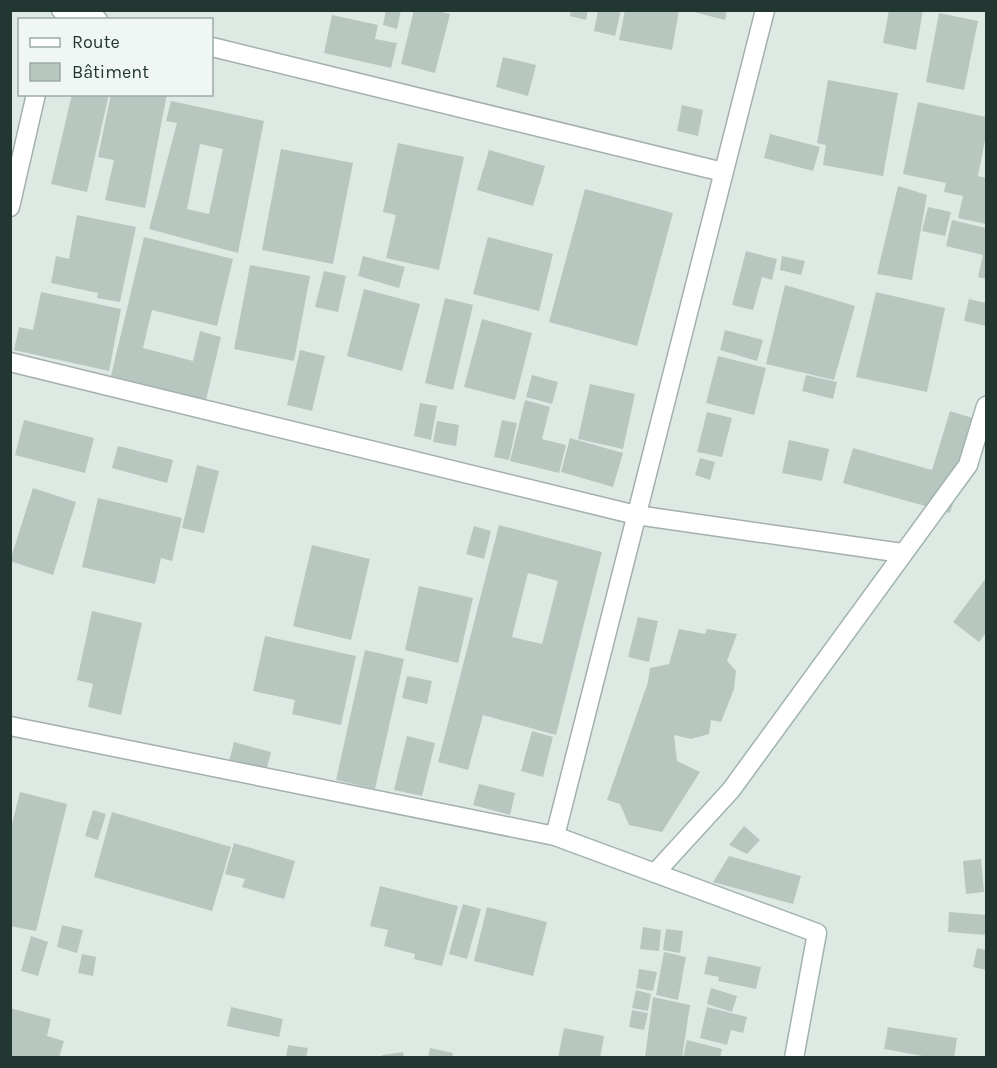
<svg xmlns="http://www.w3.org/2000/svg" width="997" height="1068" viewBox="0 0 997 1068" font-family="Karla,sans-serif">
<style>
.building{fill:#b8c6c0;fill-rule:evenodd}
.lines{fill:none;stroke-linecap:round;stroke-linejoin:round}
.street-casing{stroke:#a3b0ab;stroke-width:21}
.secondary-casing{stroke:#a0b3ac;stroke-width:21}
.street{stroke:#fff;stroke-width:18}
.secondary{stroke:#fff;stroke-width:18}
</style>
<rect width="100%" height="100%" fill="#dfe9e4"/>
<g class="building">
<polygon points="386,10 401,10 397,29 383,25"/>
<polygon points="414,10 435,10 450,14 435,73 401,64"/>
<polygon points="571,10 588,10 586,20 570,16"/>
<polygon points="598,10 621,10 615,36 594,31"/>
<polygon points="625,10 679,10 672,50 619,40"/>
<polygon points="686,10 727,10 725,20"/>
<polygon points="889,10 923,10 916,50 883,43"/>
<polygon points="939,13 978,21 964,90 926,82"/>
<polygon points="332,15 378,25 375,39 397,43 391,68 324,53"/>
<polygon points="503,57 536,65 528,96 496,87"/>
<polygon points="828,80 898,93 883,176 823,165 826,145 817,143"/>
<polygon points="72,94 109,94 87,192 51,184"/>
<polygon points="111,94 167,94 145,208 105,200 114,160 98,157"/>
<path d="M171,101l93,20 -26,132 -89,-24 28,-106 -11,-2zM200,144l23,5 -14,65 -22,-5z"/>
<polygon points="918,102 986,117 986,135 978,176 986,178 986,224 958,218 963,196 944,192 946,183 903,174"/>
<polygon points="682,105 703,110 698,136 677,131"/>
<polygon points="770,134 820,147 813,171 764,158"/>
<polygon points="398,143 464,157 439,270 386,258 396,215 383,212"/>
<polygon points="281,149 353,163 333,264 262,250"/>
<polygon points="489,150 545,166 533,206 477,190"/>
<polygon points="898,186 927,195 912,280 877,274"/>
<polygon points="585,189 673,213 637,346 549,322"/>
<polygon points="928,207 951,212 945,236 922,231"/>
<polygon points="77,215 136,227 120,302 97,298 98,293 51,283 56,256 69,259"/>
<polygon points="952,220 986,228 986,279 978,277 983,255 946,246"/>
<polygon points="144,237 233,259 217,326 152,310 143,348 193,361 200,331 221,337 206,400 111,376"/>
<polygon points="488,237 553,254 539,311 473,294"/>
<polygon points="746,251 777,259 772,280 762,277 753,310 732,305"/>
<polygon points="363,256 405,267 399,288 358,276"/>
<polygon points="782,256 805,261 801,275 780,270"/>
<polygon points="250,265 310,276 294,361 234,349"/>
<polygon points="324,271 346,276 338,312 315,307"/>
<polygon points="785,285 855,306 834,380 766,364"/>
<polygon points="364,289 420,304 402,371 347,356"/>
<polygon points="41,292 121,309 109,371 14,350 19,327 33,330"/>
<polygon points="876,292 945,308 927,392 856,377"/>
<polygon points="445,298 473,305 453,390 425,383"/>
<polygon points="969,299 986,303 986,326 964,321"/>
<polygon points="482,319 532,333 515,400 464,387"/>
<polygon points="725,330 763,340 757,361 720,350"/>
<polygon points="300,350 325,356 312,411 287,405"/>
<polygon points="718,356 766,368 754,415 706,403"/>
<polygon points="532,375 558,382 552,404 526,397"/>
<polygon points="806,375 837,382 833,399 802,391"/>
<polygon points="590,384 635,394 623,449 578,439"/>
<polygon points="525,400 550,407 542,439 566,445 559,473 510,461"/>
<polygon points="420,403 437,406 431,440 414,436"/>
<polygon points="950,411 979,420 950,513 843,483 853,448 932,470"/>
<polygon points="707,412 732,418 722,457 697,452"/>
<polygon points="24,420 94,438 85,473 15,455"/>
<polygon points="502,420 517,423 509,460 494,457"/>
<polygon points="437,421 459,425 456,446 433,442"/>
<polygon points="570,438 623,453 613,487 561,472"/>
<polygon points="789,440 829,449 822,481 782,473"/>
<polygon points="118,446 173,460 167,483 112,468"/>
<polygon points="700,458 715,462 710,480 695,475"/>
<polygon points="197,465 219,471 204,533 182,528"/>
<polygon points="33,488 76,502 53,575 10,561"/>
<polygon points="98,498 182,518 172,561 161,558 155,584 82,567"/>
<path d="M499,525l103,27 -46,183 -73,-20 -15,55 -30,-8zM528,573l30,8 -16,63 -30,-7z"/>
<polygon points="474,526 491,531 484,559 466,554"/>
<polygon points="312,545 370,559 351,640 293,626"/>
<polygon points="986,578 986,633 979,642 953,622"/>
<polygon points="419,586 473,598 458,663 405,650"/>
<polygon points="92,611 142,623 121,715 88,707 93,684 77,680"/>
<polygon points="638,617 658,621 649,662 628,657"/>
<polygon points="679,629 705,634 707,629 737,634 727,661 736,671 734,689 721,722 711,720 709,734 691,739 674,735 677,761 700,772 662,832 629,825 620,804 607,800 648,682 650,668 669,664"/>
<polygon points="265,636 356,656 341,725 292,714 295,700 253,691"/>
<polygon points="365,650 404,659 375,789 336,780"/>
<polygon points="407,676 432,681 427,704 402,698"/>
<polygon points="532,731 553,737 543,777 521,771"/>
<polygon points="407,736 435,743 422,796 394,790"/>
<polygon points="234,742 271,752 265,775 228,765"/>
<polygon points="479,784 515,793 510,815 473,805"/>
<polygon points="20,792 67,804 36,931 10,926 10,832"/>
<polygon points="93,810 106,814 98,840 85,836"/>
<polygon points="112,812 231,847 212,911 94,877"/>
<polygon points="744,826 760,840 747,854 729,845"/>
<polygon points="234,843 295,861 284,899 242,887 245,879 225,874"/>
<polygon points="729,856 801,876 793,904 713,882"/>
<polygon points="981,859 984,892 966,894 963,861"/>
<polygon points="380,886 458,906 442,966 414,959 415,954 384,946 388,930 370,926"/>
<polygon points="463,904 481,909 467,959 449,954"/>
<polygon points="487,907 547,922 533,976 474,961"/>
<polygon points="949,912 986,915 986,935 948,932"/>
<polygon points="62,925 83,930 77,953 57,947"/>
<polygon points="643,927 661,930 659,951 640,949"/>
<polygon points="666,929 683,931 680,953 663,950"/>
<polygon points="31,936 48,942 38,976 21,971"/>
<polygon points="977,948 986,950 986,970 973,967"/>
<polygon points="664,952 686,957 678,1000 656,995"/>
<polygon points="82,954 96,957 93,976 78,973"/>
<polygon points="708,956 761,967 756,989 718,981 719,977 704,974"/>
<polygon points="639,969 657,972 653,991 636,988"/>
<polygon points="711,988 737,996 732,1012 707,1004"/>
<polygon points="636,990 651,994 648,1011 632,1008"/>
<polygon points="653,997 690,1005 682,1058 645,1057"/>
<polygon points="231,1007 283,1019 279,1037 227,1026"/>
<polygon points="707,1007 747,1017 743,1033 731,1030 727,1045 700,1038"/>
<polygon points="10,1008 51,1019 47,1036 64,1041 59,1058 10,1058"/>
<polygon points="632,1010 648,1013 644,1030 629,1027"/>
<polygon points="888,1027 957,1038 954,1058 934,1058 884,1049"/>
<polygon points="564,1028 604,1036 600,1058 558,1058"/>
<polygon points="687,1040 722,1049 720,1058 683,1058"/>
<polygon points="288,1045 308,1048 306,1058 286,1058"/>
<polygon points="430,1048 453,1053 452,1058 428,1058"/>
<polygon points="403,1052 404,1058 382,1058 382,1055"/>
</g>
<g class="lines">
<g class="street-casing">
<g id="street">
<polyline points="61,10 98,20"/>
<polyline points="212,47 723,172"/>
<polyline points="10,207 36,94"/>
<polyline points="10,362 636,515 902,553"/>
<polyline points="10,726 555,836 765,10"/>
</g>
</g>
<g class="secondary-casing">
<g id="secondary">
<polyline points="555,836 817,933 794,1058"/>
<polyline points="655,873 731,790 968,465 986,406"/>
</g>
</g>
<use href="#street" class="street"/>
<use href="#secondary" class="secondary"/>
</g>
<rect width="997" height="1068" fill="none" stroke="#223731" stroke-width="24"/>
<rect x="18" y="18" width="195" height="78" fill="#eff6f3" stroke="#9daaa5" stroke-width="1.5"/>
<rect x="30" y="38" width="30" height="9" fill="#ffffff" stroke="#9daaa5" stroke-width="1.5"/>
<text x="72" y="48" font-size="18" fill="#223731">Route</text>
<rect x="30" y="63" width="30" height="18" fill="#b8c6c0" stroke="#9daaa5" stroke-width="1.5"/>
<text x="72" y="78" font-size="18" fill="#223731">Bâtiment</text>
</svg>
